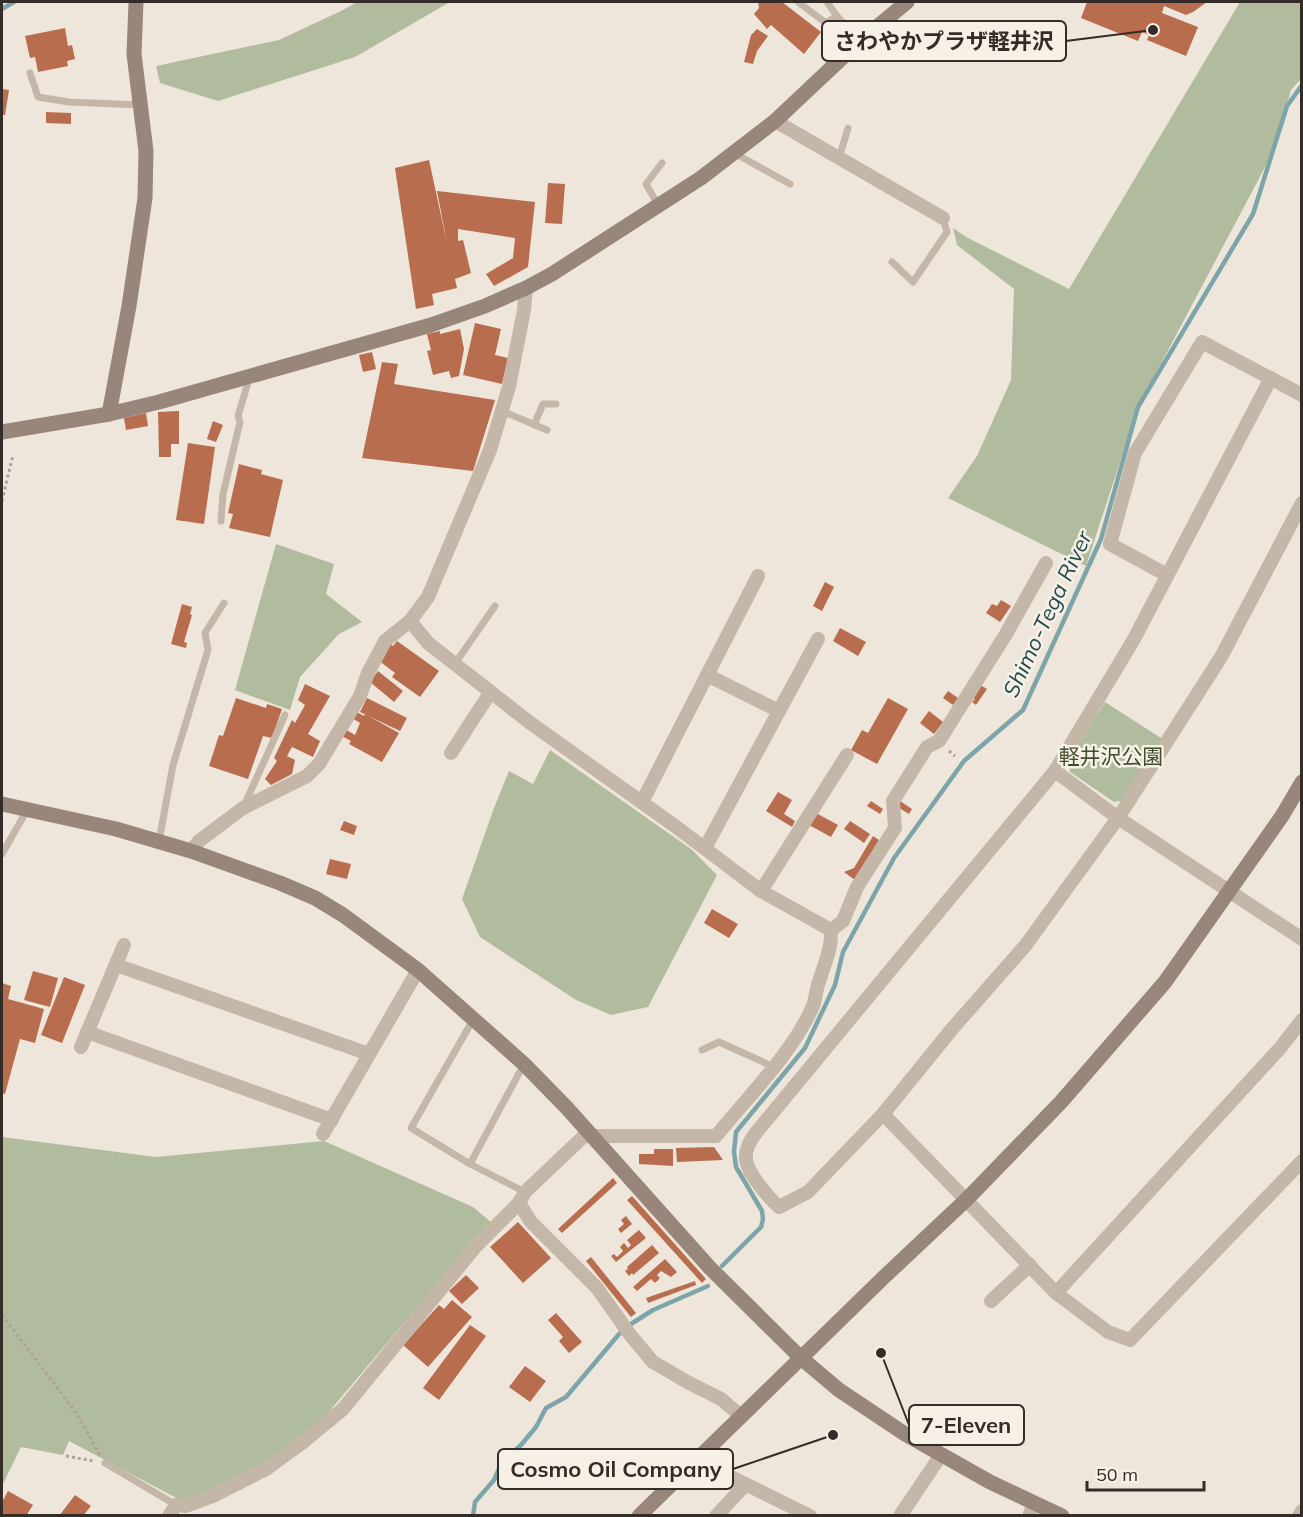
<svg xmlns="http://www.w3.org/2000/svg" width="1303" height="1517" viewBox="0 0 1303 1517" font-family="Mulish,'Noto Sans JP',sans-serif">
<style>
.green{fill:#b0bc9d}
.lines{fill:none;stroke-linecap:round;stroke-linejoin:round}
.stream{stroke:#7da5a9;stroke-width:4.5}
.building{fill:#b96d4f}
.path{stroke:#b1a193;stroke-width:3;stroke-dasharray:3 3;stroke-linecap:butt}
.lane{stroke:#c5b7a8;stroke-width:7}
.street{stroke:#c5b7a8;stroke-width:14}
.secondary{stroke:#99867a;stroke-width:15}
.labels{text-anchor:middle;stroke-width:5;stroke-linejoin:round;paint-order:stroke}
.park-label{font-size:21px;fill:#424f2e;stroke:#f7f0e7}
.water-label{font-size:22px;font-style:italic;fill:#224b50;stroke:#f7f0e7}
.leader{fill:none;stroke:#332c28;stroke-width:2}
.callout-dot{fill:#332c28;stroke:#f7f0e7;stroke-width:2}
.callout{fill:#f7f0e7;stroke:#332c28;stroke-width:2}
.callout-label{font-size:22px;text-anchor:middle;font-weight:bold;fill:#332c28}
</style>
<rect width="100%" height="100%" fill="#efe6db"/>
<g class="green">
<polygon points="357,2 450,2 355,57 218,101 160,83 156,66 279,40 343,10"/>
<polygon points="1240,2 1301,2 1301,79 1291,90 1273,152 1138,407 1086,566 948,498 977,456 1011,380 1014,289 957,245 953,228 966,237 1069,289"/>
<polygon points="276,544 334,564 326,594 362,622 339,634 300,677 290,710 235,690"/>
<polygon points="1105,702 1164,740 1125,800 1114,802 1070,772 1068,760"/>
<polygon points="550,750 691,849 717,875 648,1007 611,1015 576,1000 480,937 462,899 494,808 509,771 533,784"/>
<polygon points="2,1137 156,1157 324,1141 473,1207 492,1223 464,1252 322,1420 264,1463 219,1486 182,1501 69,1441 63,1455 21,1447 2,1486"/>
</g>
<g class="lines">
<g class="stream">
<polyline points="2,9 14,2"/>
<polyline points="722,1266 761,1227 763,1219 762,1211 736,1167 734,1152 736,1132 805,1048 835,985 843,952 894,858 964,761 1023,710 1101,539 1138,407 1253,214 1287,106 1302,85"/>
<polyline points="631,1324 653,1310 708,1286"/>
<polyline points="473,1516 475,1502 494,1480 502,1462 521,1445 536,1427 546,1408 566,1397 620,1333"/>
</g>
</g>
<g class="building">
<polygon points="758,2 782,2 821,32 804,54 771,25 767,29 754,14 759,8"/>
<polygon points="1087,2 1207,2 1193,12 1186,15 1164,6 1162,13 1198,27 1186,56 1147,40 1149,35 1142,32 1138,41 1081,18"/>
<polygon points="65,28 68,46 72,45 75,59 67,61 68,66 38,72 35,57 30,58 25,36"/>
<polygon points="757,29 768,36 757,51 753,64 744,62 751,35"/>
<polygon points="2,89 9,90 5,115 2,115"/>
<polygon points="46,112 71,113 71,124 46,123"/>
<polygon points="429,160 447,243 437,191 535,202 528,267 494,286 486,274 513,258 515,238 458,229 458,241 463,240 471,273 455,279 457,288 432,294 434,305 416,309 395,168"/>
<polygon points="548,183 565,184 562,224 545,223"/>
<polygon points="475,323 501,329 495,355 508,358 502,384 463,375"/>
<polygon points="460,329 464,349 459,376 451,378 449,371 433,375 427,351 431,350 427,334 440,331 440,334"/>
<polygon points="372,352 376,369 363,372 359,355"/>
<polygon points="382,362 398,364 394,384 495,400 473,471 362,458"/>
<polygon points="179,411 179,444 171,444 171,457 159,457 158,412"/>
<polygon points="146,413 148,426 126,430 124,418"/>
<polygon points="213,421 223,425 216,442 207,439"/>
<polygon points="188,443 215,447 204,524 176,520"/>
<polygon points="239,464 262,470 261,474 283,480 270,537 229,528 233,514 228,513"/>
<polygon points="825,582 834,587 822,611 813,606"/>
<polygon points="1001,600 1011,606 1000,622 986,613 992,604 997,606"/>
<polygon points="182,604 192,607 190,614 192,615 184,642 187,643 186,648 171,644"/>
<polygon points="840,628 866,642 858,656 833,641"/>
<polygon points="397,641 439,671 420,697 392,677 395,673 378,660 390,644 393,646"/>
<polygon points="378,671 403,691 394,702 370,682"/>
<polygon points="305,684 330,696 308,734 320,741 313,757 292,747 287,756 295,760 292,774 271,785 265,779 277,761 274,758 292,720 295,723 305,705 298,700"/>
<polygon points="980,685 987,689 976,705 972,702 975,699 972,697"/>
<polygon points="948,691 958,698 953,705 943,698"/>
<polygon points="236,698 266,708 267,704 282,709 272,738 263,736 248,779 209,766 219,735 223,736"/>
<polygon points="367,698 407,718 400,731 360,712"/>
<polygon points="888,698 908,709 877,764 851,750 862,730 868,733"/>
<polygon points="353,710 364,716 365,714 399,733 382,762 349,744 351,741 340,735 343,728 355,735 360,723 350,717"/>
<polygon points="929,711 943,722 934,734 920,723"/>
<polygon points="778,792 792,800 784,814 795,821 792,827 766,811"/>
<polygon points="871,801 883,809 880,814 867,806"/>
<polygon points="900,801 912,809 909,814 896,806"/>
<polygon points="816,813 838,825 831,837 809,825"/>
<polygon points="344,821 357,826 354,835 340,830"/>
<polygon points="850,821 870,834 864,843 844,829"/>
<polygon points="873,836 879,840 855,880 844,872 854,868"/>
<polygon points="330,859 351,864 347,879 326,874"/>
<polygon points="712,909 738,924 729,938 704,923"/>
<polygon points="33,971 58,978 50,1007 24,1000"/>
<polygon points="64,977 85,985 62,1043 41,1035"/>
<polygon points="2,983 11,986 8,999 44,1009 35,1043 20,1039 5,1094 2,1093"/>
<polygon points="714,1147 723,1160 677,1162 676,1148"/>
<polygon points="654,1149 673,1149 673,1166 639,1164 639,1154 654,1154"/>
<polygon points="613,1178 617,1183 562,1233 558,1229"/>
<polygon points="632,1196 706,1279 702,1283 627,1200"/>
<polygon points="626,1216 632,1224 621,1233 618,1229 624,1224 621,1220"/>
<polygon points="518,1222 551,1258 523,1283 490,1247"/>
<polygon points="639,1230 646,1238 616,1262 611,1256 614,1254 617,1257 623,1251 620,1247 624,1243 628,1248 631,1245 627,1240"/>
<polygon points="652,1245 659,1253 633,1275 632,1273 629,1276 625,1271 628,1269 627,1267"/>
<polygon points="591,1257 636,1313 631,1317 586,1261"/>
<polygon points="665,1259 677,1272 671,1277 661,1271 657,1275 660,1278 655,1283 651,1279 637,1291 633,1287"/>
<polygon points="466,1275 479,1288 462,1304 449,1291"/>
<polygon points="695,1281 696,1285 648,1303 646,1298"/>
<polygon points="452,1300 472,1317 428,1367 403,1345 439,1305 444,1309"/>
<polygon points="556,1313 582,1342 569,1353 559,1341 563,1337 548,1320"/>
<polygon points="470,1325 486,1336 439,1400 423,1388"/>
<polygon points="525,1366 546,1381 530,1402 509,1387"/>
<polygon points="8,1491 33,1505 26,1516 2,1516 2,1502"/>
<polygon points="75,1495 91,1506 83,1516 59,1516"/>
</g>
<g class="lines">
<g class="path">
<polyline points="2,501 13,455"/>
<polyline points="949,751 955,756"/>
<polyline points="2,1315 77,1414 100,1455"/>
<polyline points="66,1456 94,1461"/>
</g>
<g class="lane">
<polyline points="798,2 826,23 837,16 827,2"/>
<polyline points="837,16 860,41"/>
<polyline points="30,73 38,97 69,102 140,105"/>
<polyline points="734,153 790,184"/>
<polyline points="839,158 848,128"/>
<polyline points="658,205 646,184 662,163"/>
<polyline points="892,262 913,282 947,232 943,218"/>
<polyline points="502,411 547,430"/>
<polyline points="534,425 543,404 556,404"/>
<polyline points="221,521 223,494 240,422 238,416 249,379"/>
<polyline points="454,665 495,606"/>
<polyline points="244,806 285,715"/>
<polyline points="159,841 173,765 208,650 205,633 224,603"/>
<polyline points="2,854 27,810"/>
<polyline points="474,1018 411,1128 470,1164 525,1192"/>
<polyline points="702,1050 719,1042 774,1067"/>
<polyline points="470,1164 524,1064"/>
<polyline points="105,1463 176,1505"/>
</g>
<g class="street">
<polyline points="775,121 943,218"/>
<path d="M1271,378l-137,261 -79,132 -300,363c-6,8 -10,16 -9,26 2,14 23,38 33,47l29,-15 75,-78 69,-85 73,-83 93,-128 103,-161 81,-154"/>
<polyline points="1167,575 1110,544 1135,453 1202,342 1302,395"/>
<polyline points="410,621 428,643 529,722 675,826 761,891 831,930"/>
<polyline points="707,675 779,711"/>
<polyline points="451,753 490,693"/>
<polyline points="1055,771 1118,818 1302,939"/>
<polyline points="642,802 758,576"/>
<polyline points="705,848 818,639"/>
<polyline points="191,851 199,841 243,808 307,776 319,764 360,696 368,673 385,641 410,621 428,597 490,450 509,387 524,310 526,288"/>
<polyline points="761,891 847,755"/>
<polyline points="116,965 369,1054"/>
<polyline points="87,1032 332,1120"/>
<polyline points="81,1047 124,945"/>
<polyline points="883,1114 1056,1293 1108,1332 1130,1340 1302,1161"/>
<polyline points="323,1134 418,970"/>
<polyline points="519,1203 531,1222 597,1288 631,1336 653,1362 689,1383 721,1399 741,1416"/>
<polyline points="1056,1293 1281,1047 1302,1020"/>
<polyline points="991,1301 1030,1265"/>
<polyline points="700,1456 717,1470 810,1516"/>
<path d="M169,1516l7,-11 10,1 27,-10 53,-27 37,-27 40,-33 133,-163 43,-43 6,-11 59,-56h132c31,-38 78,-85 97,-130 3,-8 3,-18 7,-27 5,-17 12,-31 11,-49l12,-9 14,-34 38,-59 -2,-27 34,-54 12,-6 67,-107 40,-71"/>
<polyline points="716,1516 745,1485"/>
<polyline points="900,1516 941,1455"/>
<polyline points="1029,1516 1034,1504"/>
<polyline points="1299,1516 1302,1511"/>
</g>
<g class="secondary">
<polyline points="109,414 129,306 145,198 146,151 134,54 136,2"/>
<polyline points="2,432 109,414 159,402 431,325 485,306 526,288 552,274 701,178 775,121 860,41 907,2"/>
<polyline points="2,804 116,829 191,851 280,883 315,898 343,915 418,970 524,1064 567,1108 710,1268 801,1358 839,1390 905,1434 990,1482 1062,1516"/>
<polyline points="639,1516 884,1277 967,1199 1061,1102 1165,982 1282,816 1302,782"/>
</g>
</g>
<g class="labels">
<g class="park-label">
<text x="1111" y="764">軽井沢公園</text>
</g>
<g class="water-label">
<text transform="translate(1047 614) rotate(-65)" y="8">Shimo-Tega River</text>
</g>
</g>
<path class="leader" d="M1153 30L1066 41M881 1353L909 1425M833 1435L733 1469"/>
<g class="callout-dot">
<circle cx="1153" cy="30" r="6"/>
<circle cx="881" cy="1353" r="6"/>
<circle cx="833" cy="1435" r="6"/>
</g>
<g class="callout">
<rect x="822" y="21" width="244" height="40" rx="6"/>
<rect x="909" y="1405" width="115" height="40" rx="6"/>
<rect x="498" y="1449" width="235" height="40" rx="6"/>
</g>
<g class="callout-label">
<text x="944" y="49">さわやかプラザ軽井沢</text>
<text x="966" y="1433">7-Eleven</text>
<text x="616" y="1477">Cosmo Oil Company</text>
</g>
<rect width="1303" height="1517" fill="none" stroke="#332c28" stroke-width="6"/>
<path d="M1087 1481v9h117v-9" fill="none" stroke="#332c28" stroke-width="3"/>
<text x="1096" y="1481" font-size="18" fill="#332c28" stroke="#f7f0e7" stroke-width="4.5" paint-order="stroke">50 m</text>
</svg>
